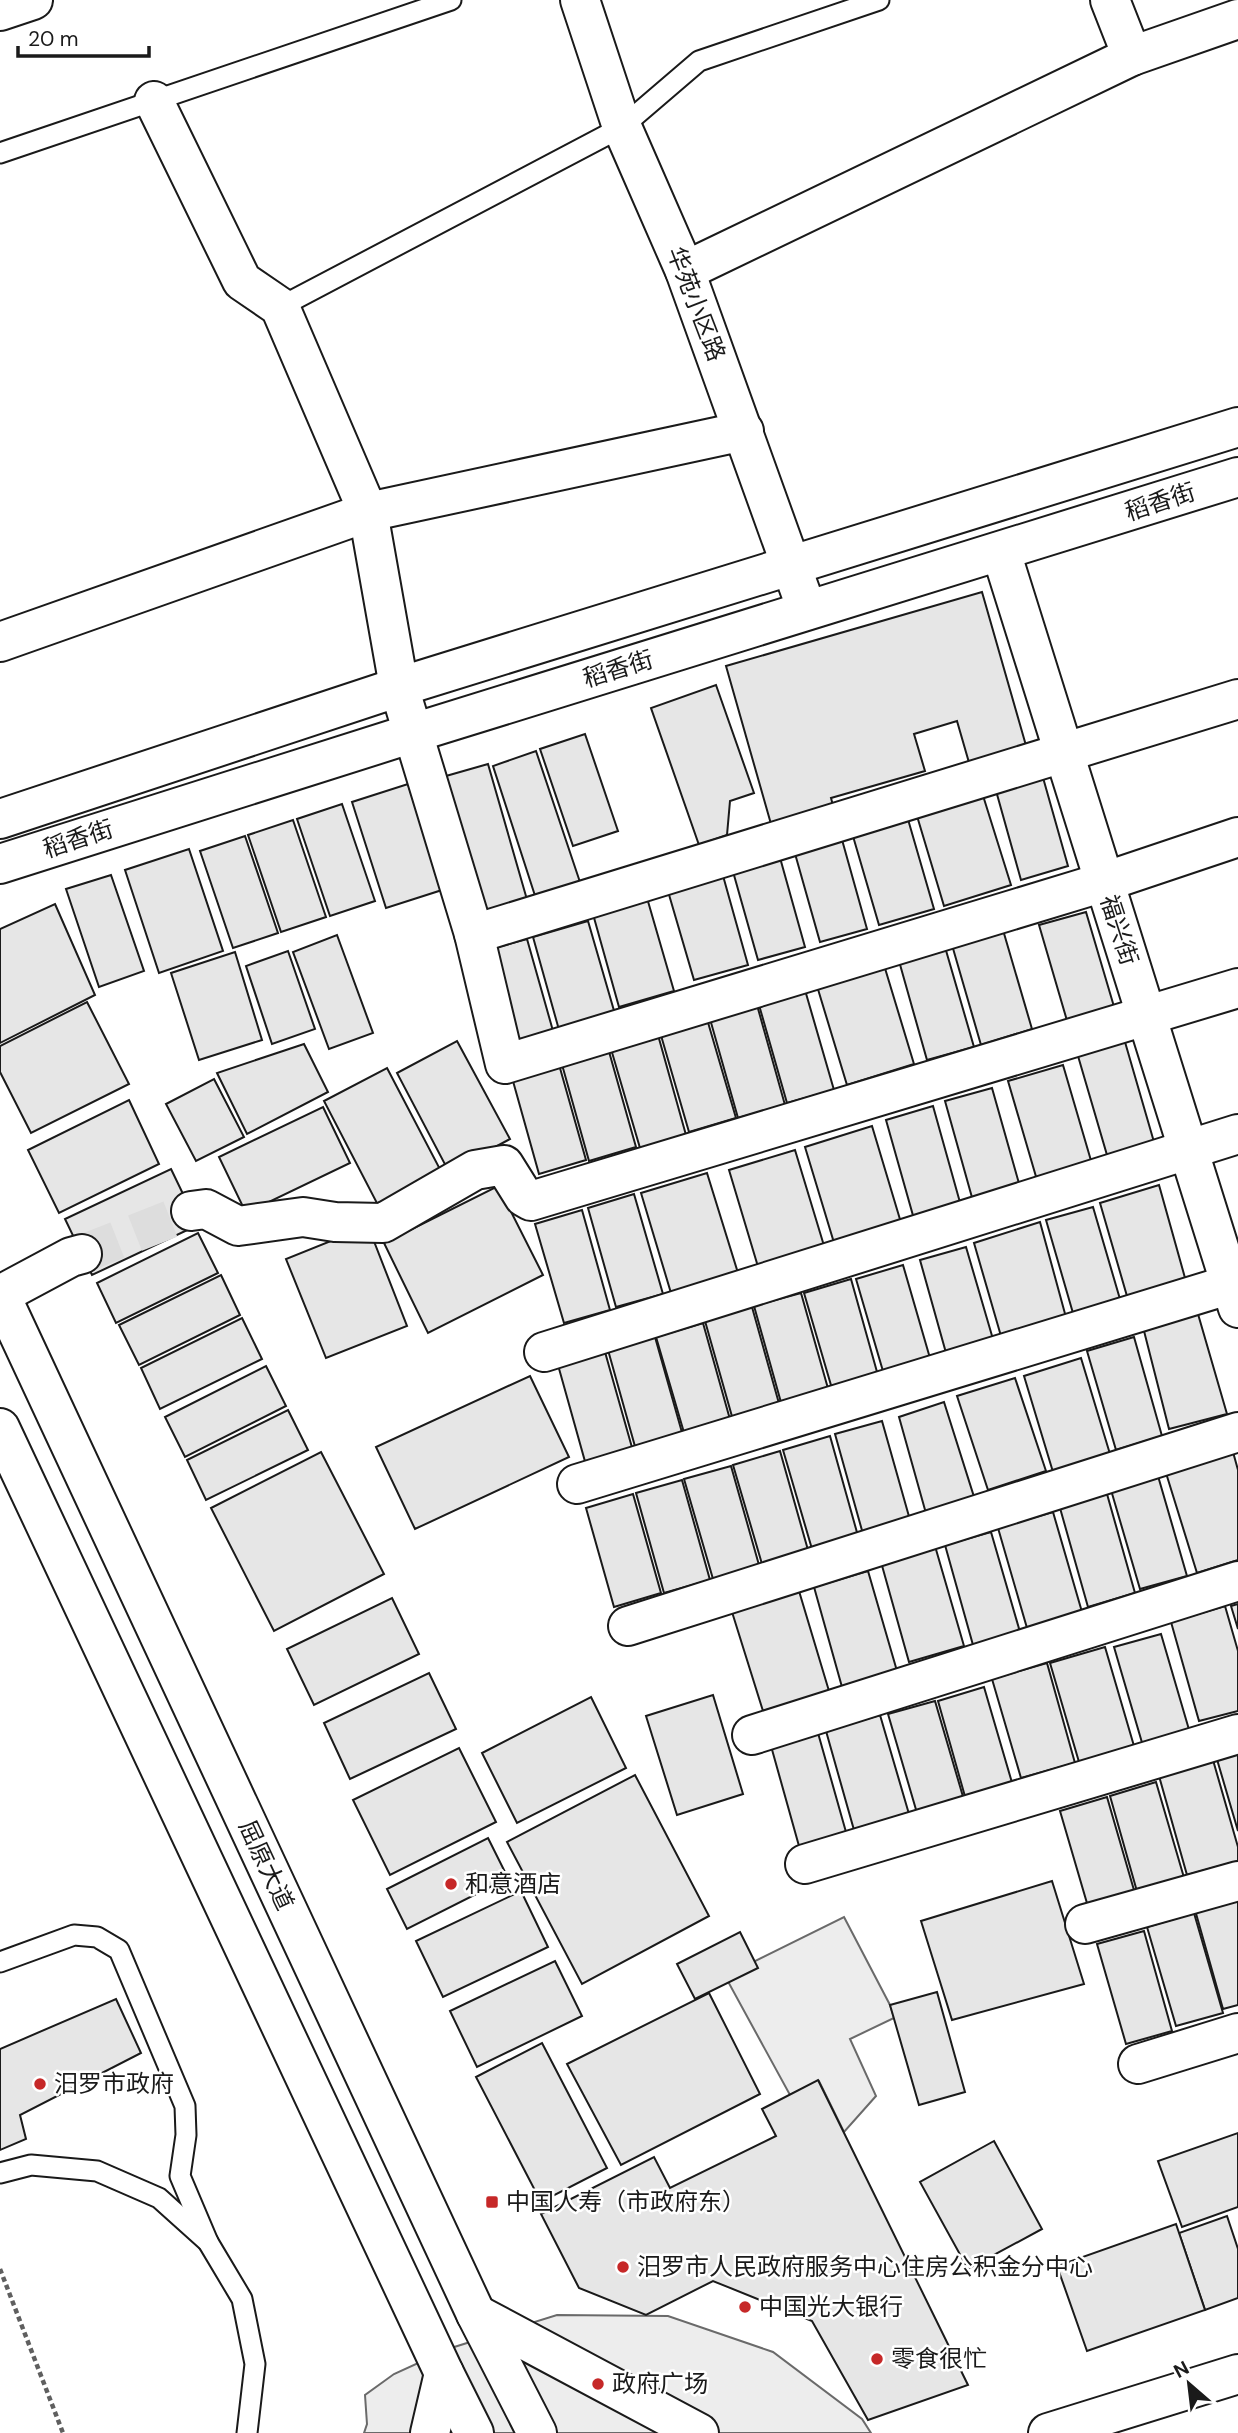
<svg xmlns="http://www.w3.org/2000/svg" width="1238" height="2433" viewBox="0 0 1238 2433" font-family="'DM Sans','Noto Sans SC',sans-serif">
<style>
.parking{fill:#ededed;stroke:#6a6a6a;stroke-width:2}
.building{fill:#e6e6e6;stroke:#1a1a1a;stroke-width:2}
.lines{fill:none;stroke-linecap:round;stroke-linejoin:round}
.minor-tunnel{stroke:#ddd;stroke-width:38;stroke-dasharray:38 19;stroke-linecap:butt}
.service-casing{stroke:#1a1a1a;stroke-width:23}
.minor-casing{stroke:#1a1a1a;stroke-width:42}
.tertiary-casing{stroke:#1a1a1a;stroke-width:42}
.primary-casing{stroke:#1a1a1a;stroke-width:42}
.path{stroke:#5f5f5f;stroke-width:4.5;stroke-dasharray:5 3.5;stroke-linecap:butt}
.service{stroke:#fff;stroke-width:19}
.minor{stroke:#fff;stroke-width:38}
.tertiary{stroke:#fff;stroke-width:38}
.primary{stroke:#fff;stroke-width:38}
.poi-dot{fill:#c62828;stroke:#fff;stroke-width:2.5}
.labels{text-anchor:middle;stroke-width:5;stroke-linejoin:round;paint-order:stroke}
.street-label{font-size:24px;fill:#1a1a1a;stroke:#fff}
.poi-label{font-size:24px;fill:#1a1a1a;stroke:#fff;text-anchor:start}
</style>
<rect width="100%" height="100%" fill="#fff"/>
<g class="parking">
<polygon points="844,1917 890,2005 894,2018 850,2039 876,2096 844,2132 819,2081 790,2095 725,1976"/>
<polygon points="557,2315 668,2316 773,2352 862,2419 871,2433 364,2433 367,2424 365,2395 394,2374 451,2348"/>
</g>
<g class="building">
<polygon points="982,592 1027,749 970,766 957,721 914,734 925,771 831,798 835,813 773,831 726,666"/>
<polygon points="716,685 754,793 730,801 727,835 699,845 651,708"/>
<polygon points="585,734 618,831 573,846 540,749"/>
<polygon points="536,751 584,894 539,908 493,766"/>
<polygon points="488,764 530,910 482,925 439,778"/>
<polygon points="1040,767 1068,866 1021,880 993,780"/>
<polygon points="408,784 442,890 386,908 352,802"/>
<polygon points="980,786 1011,885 944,906 914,806"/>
<polygon points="342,804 375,901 330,916 297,819"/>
<polygon points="905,809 934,909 879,925 850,826"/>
<polygon points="293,820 326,917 281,932 248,835"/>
<polygon points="839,829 867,929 820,942 792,843"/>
<polygon points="245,836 278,933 233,948 200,851"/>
<polygon points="777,847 805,947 758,960 730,861"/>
<polygon points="189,849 223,951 159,973 125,870"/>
<polygon points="720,865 748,965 694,980 665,881"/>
<polygon points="111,875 144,971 99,987 66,889"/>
<polygon points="645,891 674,991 619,1007 591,907"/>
<polygon points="55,904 95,995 0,1043 0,929"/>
<polygon points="1086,912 1115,1010 1068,1024 1039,925"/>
<polygon points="588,921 617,1021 561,1037 533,937"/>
<polygon points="1003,930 1032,1029 981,1045 952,945"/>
<polygon points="337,935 373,1033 329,1049 293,952"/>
<polygon points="527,939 555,1038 508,1052 480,952"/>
<polygon points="945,947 974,1047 927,1060 899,961"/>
<polygon points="288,951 315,1029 272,1044 246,966"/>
<polygon points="235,952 262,1040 199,1060 171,973"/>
<polygon points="884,965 914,1064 847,1085 817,986"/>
<polygon points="805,990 834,1090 787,1103 759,1005"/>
<polygon points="87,1002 129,1084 31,1133 0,1072 0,1046"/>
<polygon points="757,1005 785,1105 738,1118 710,1019"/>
<polygon points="707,1019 736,1118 689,1132 660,1032"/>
<polygon points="658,1035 686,1135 640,1148 611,1049"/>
<polygon points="457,1041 510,1139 449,1172 397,1073"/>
<polygon points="1125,1042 1154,1142 1107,1155 1078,1056"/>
<polygon points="304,1044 328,1092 247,1134 217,1073"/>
<polygon points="608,1048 636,1147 589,1161 561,1061"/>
<polygon points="558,1061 586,1160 539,1174 511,1074"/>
<polygon points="1063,1065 1092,1164 1037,1180 1008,1081"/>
<polygon points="387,1068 443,1175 380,1209 324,1101"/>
<polygon points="214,1079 244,1137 196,1161 166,1104"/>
<polygon points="992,1088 1020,1187 973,1201 945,1101"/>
<polygon points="129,1100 159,1164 59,1213 28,1150"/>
<polygon points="933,1106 961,1206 914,1219 886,1120"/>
<polygon points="323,1107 350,1163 246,1213 219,1157"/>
<polygon points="872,1126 902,1226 835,1246 805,1147"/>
<polygon points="795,1150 825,1249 759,1270 729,1170"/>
<polygon points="171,1169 198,1225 92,1275 65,1219"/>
<polygon points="707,1173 738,1273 671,1293 641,1193"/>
<polygon points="1159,1185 1187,1285 1129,1303 1100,1203"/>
<polygon points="498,1186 543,1275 428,1333 384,1243"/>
<polygon points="634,1194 663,1294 616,1307 588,1208"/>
<polygon points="1093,1207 1122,1306 1075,1320 1046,1220"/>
<polygon points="582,1210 610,1310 564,1323 535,1224"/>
<polygon points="1040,1222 1067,1321 1003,1343 974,1243"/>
<polygon points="368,1226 407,1326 326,1358 286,1259"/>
<polygon points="198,1233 218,1273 116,1323 97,1283"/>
<polygon points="966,1247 995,1346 948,1360 920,1260"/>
<polygon points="903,1265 932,1365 885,1378 856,1279"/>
<polygon points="221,1275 240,1315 139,1365 119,1325"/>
<polygon points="851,1279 879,1379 833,1392 804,1293"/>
<polygon points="801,1293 829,1392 782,1406 754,1306"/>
<polygon points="752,1307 780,1407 733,1420 705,1321"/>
<polygon points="1198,1314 1227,1414 1169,1429 1144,1331"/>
<polygon points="242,1318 262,1359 160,1409 141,1368"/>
<polygon points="703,1323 731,1423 685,1436 656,1337"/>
<polygon points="655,1337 683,1436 636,1450 608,1350"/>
<polygon points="1134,1337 1162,1436 1116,1450 1087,1351"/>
<polygon points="605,1352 633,1451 586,1465 558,1365"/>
<polygon points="1081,1358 1110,1454 1053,1472 1024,1376"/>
<polygon points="266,1366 286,1406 185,1457 165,1417"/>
<polygon points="530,1376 569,1457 415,1529 376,1447"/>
<polygon points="1015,1378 1046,1471 988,1490 957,1396"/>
<polygon points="944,1402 975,1500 927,1517 899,1417"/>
<polygon points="288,1410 308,1450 206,1500 187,1460"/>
<polygon points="882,1421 910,1520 863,1534 835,1434"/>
<polygon points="830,1436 858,1536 812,1549 783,1450"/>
<polygon points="780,1451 808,1550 762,1564 733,1465"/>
<polygon points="321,1452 384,1574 274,1631 211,1508"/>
<polygon points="1233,1452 1238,1470 1238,1560 1197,1573 1166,1473"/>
<polygon points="731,1466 759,1565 713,1579 684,1479"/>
<polygon points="1158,1476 1187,1576 1140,1589 1111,1490"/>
<polygon points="682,1480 710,1580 664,1593 636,1493"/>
<polygon points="633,1494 661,1593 614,1607 586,1508"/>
<polygon points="1107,1494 1135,1593 1088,1607 1060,1508"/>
<polygon points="1053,1512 1082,1612 1027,1628 998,1528"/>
<polygon points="991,1532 1020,1632 973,1645 945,1545"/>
<polygon points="935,1546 964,1646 909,1662 881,1562"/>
<polygon points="868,1571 897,1671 842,1687 814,1587"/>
<polygon points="799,1591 829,1691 763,1711 732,1612"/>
<polygon points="392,1598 419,1654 314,1705 287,1649"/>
<polygon points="1238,1604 1238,1629 1231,1606"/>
<polygon points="1225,1606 1238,1651 1238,1711 1199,1721 1171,1622"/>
<polygon points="1161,1634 1190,1733 1143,1746 1114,1647"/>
<polygon points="1105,1647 1134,1746 1079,1762 1050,1663"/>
<polygon points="1047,1663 1075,1763 1021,1778 992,1679"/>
<polygon points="429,1673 456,1729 350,1779 324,1723"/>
<polygon points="984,1687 1013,1786 966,1800 938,1701"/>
<polygon points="713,1695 743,1794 677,1815 646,1716"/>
<polygon points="591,1697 626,1768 517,1823 482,1753"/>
<polygon points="935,1701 964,1800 917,1813 888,1714"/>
<polygon points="880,1715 909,1814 854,1830 826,1731"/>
<polygon points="818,1733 846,1832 799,1846 771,1746"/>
<polygon points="459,1748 496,1822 390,1875 353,1800"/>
<polygon points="1238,1749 1238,1831 1216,1756"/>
<polygon points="1213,1760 1238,1847 1238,1861 1187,1875 1159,1776"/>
<polygon points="635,1775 709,1916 582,1984 507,1842"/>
<polygon points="1156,1782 1185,1881 1138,1895 1110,1796"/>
<polygon points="1107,1797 1136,1897 1089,1910 1060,1811"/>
<polygon points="488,1838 508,1878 407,1929 387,1889"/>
<polygon points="1052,1881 1084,1984 952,2020 921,1921"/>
<polygon points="521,1891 548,1947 443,1997 416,1941"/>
<polygon points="1238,1897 1238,2005 1223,2009 1195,1910"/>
<polygon points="1194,1913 1223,2013 1176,2026 1147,1927"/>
<polygon points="1144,1931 1172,2031 1126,2044 1097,1944"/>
<polygon points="740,1932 758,1968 695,1999 677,1964"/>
<polygon points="555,1961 582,2016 477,2067 450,2011"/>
<polygon points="937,1992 965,2092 919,2105 890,2005"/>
<polygon points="709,1993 760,2094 621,2165 567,2064"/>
<polygon points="116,1999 141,2053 20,2115 26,2139 0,2150 0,2049"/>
<polygon points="542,2043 607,2168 541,2202 476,2077"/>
<polygon points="818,2080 968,2385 868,2420 812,2321 713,2281 646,2315 579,2288 541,2214 654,2157 670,2188 776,2136 762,2109"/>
<polygon points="1238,2133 1238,2207 1182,2227 1158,2161"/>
<polygon points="994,2141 1042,2229 968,2269 920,2182"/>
<polygon points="1227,2216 1238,2249 1238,2298 1205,2310 1179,2233"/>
<polygon points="1176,2224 1205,2310 1087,2351 1057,2266"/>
</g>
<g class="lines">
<polyline class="minor-tunnel" points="82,1254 191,1211"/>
<g class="service-casing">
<g id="service">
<polyline points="0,153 451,0"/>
<polyline points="280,307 622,127 699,61 879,0"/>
<polyline points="0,1962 74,1935 97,1937 119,1950 185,2106 186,2135 180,2176 208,2242"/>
<polyline points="0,2173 31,2165 97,2171 159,2198 208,2242 242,2299 255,2364 247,2433"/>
</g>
</g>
<g class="minor-casing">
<g id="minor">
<polyline points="580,0 622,127 685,271 807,610"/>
<polyline points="1110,0 1132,56"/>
<polyline points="0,11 33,0"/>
<polyline points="154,101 242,281 280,307 368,512 399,687 474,934 505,1064 1104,882 1238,837"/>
<polyline points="685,271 1132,56 1238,19"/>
<polyline points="1001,552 1238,1308"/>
<polyline points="0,642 368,512 744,431"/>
<polyline points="474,934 1238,699"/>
<polyline points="191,1211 206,1209 238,1226 303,1217 335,1222 383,1223 475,1170 504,1165 524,1197 531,1201 1238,988"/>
<polyline points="0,1295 71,1257 82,1254"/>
<polyline points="544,1352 1238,1134"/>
<polyline points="577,1484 1238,1282"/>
<polyline points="628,1626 1238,1432"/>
<polyline points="752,1735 1238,1581"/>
<polyline points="805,1864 1238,1734"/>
<polyline points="1085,1924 1238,1881"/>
<polyline points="1138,2064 1238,2033"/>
</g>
</g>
<g class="tertiary-casing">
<g id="tertiary">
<polyline points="0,819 399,687 1238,427"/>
<polyline points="0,864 413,733 1238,477"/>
</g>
</g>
<g class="primary-casing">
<g id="primary">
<polyline points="0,1294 476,2314 537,2433"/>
<polyline points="0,1428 444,2373 474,2433"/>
<polyline points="476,2314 699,2433"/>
<polyline points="430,2433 444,2373"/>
<polyline points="1048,2433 1238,2374"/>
</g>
</g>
<polyline class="path" points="0,2269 63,2433"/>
<use href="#service" class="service"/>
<use href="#minor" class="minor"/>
<use href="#tertiary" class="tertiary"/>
<use href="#primary" class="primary"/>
</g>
<g class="poi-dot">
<circle cx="451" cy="1884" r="7"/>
<circle cx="40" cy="2084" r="7"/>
<rect x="485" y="2195" width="14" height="14" rx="3.5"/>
<circle cx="623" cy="2267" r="7"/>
<circle cx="745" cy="2307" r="7"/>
<circle cx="877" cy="2359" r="7"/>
<circle cx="598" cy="2384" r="7"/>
</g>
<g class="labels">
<g class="street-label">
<text transform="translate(696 304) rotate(69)" y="8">华苑小区路</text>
<text transform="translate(1160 502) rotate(-18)" y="8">稻香街</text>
<text transform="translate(618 669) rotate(-17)" y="8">稻香街</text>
<text transform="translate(78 839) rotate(-18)" y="8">稻香街</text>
<text transform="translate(1119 930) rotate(72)" y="8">福兴街</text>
<text transform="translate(266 1865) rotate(65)" y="8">屈原大道</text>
</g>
<g class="poi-label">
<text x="465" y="1892">和意酒店</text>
<text x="54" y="2092">汨罗市政府</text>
<text x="506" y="2210">中国人寿（市政府东）</text>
<text x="637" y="2275">汨罗市人民政府服务中心住房公积金分中心</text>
<text x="759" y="2315">中国光大银行</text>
<text x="891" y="2367">零食很忙</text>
<text x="612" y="2392">政府广场</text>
</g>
</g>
<g transform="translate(1189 2384) rotate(332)" stroke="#ffffff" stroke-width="5" paint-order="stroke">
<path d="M0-5L12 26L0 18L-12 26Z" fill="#1a1a1a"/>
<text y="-10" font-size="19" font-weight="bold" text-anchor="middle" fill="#1a1a1a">N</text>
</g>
<path d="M18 46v10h131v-10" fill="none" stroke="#1a1a1a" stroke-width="3.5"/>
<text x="28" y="46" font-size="21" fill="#1a1a1a" stroke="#ffffff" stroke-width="5" paint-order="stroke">20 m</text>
</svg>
